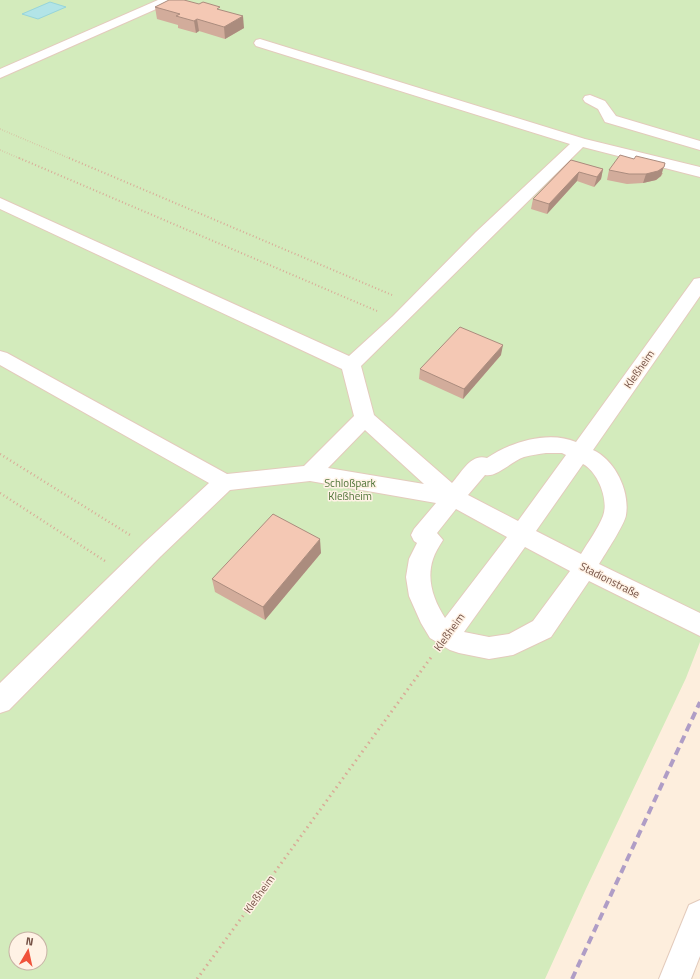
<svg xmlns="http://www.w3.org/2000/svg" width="700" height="979" viewBox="0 0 700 979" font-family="'Titillium Web',sans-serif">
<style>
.green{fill:#d3ebbc;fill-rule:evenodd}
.water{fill:#b2e4e7;stroke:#97d5da}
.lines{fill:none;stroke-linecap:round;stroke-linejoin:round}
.minor-casing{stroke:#e3cbbc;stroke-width:2}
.path-far3{stroke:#d9ab97;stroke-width:1.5;stroke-dasharray:0.5 2;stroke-linecap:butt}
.path-far2{stroke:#d9ab97;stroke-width:2;stroke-dasharray:1 2.5;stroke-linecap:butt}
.path-far1{stroke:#d9ab97;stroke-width:2.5;stroke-dasharray:1 3;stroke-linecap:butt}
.path{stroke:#d9ab97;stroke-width:3;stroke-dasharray:1.5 4;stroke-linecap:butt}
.minor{fill:#fff;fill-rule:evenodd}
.rail{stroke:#af9dc6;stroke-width:4;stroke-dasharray:8 5;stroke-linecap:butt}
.wall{fill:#d2ac9b}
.shaded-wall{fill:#ab8c7e}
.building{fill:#f4c8b4;stroke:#ab8c7e}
.labels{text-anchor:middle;stroke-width:3;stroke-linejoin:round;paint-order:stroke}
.street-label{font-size:11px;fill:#745145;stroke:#fff2e5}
.park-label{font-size:11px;fill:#51753a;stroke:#fff2e5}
</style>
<rect width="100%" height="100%" fill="#fdeedd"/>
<path class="green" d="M0,0h700v642l-14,36 -101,213 -40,88h-545zM16,939h24v24h-24z"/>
<polygon class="water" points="50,2 66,7 38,19 22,14"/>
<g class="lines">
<g class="minor-casing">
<g id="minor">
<polygon points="158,0 174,0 172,2 0,78 0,69"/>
<path d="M260,39l325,100 115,28v10l-117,-30 -222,219 13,49 78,68c10,-11 19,-30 35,-25 23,-16 62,-28 89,-16l118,-163 6,-1v18l-107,154c22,10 37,41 33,65 -1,9 -21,39 -27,49l101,49v23l-111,-55 -38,56 -38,18 -24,4 -30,-6 -9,-3 -20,-12 -9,-15 -12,-27 -3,-19 3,-18 8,-16 -3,-2 -3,-6 3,-6 22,-26 -126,-22 -80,9 -70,67 -151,153 -9,3v-30l144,-140 65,-60 -209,-118v-14l7,2 220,121 77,-8 50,-50 -12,-47 -342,-160v-11l349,158 44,-40 83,-84 94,-88 -314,-98 -2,-3 2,-3zM365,430l59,54 -96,-16zM546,453h16l4,2 -48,66 -50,-26 17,-20c11,3 27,-14 39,-18 7,-2 15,-3 22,-4zM583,464c15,8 26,36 20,52 -5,13 -15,26 -22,38l-45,-23zM456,509l51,28 -62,81c-11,-17 -19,-38 -12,-59 2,-6 6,-13 10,-19l-6,-7zM525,547l45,24 -37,50 -24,13 -20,3 -25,-5z"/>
<polygon points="590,95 605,101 616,116 700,141 700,150 605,122 598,109 585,102 583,99 585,96"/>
<polygon points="700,900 700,956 691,979 659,979 689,905"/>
</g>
</g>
<g class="path-far3">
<polyline points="0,129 71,159"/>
<polyline points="0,150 21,159"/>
</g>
<g class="path-far2">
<polyline points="19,158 377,311"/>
<polyline points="69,158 392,295"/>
</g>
<g class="path-far1">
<polyline points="0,454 130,535"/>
<polyline points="0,493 105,561"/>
</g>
<polyline class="path" points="197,979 432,656"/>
<use href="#minor" class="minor"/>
<polyline class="rail" points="572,979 700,702"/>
</g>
<g class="wall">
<polygon points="199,4 220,10 244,28 225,39 199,31 196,33 178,28 178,25 157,19 155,7"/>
<polygon points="571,160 603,169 601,179 594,187 577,181 547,214 531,209 533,199"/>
<polygon points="609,170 663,173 661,176 656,180 643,183 627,184 607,180"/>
<polygon points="501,355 463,399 419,379 420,369"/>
<polygon points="321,553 265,620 215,592 212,579"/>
</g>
<g class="shaded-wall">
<polygon points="243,16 244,28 225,39 224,27"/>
<polygon points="197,19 199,31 196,33 194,21"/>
<polygon points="665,163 661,176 656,180 643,183 646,174"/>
<polygon points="603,169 601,179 594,187 597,177"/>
<polygon points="579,172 577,181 547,214 549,204"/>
<polygon points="503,345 501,355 463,399 464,389"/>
<polygon points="320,539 321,553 265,620 263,607"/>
</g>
<g class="building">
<polygon points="169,0 184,0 199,4 203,2 220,7 217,9 243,16 224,27 197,19 194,21 176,16 180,14 155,7"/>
<polygon points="620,155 634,159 636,156 665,163 664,167 658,171 646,174 629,174 609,170"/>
<polygon points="571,160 603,169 597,177 579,172 549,204 533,199"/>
<polygon points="460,327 503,345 464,389 420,369"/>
<polygon points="273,514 320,539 263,607 212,579"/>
</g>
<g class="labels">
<g class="street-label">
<text transform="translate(639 369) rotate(-55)" y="4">Kleßheim</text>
<text transform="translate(610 580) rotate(27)" y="4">Stadionstraße</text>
<text transform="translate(449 632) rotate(-54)" y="4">Kleßheim</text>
<text transform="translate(259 894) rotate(-54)" y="4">Kleßheim</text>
</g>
<g class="park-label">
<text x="350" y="487">Schloßpark<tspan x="350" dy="13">Kleßheim</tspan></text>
</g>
</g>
<g transform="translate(28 951) rotate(9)"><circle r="19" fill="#fff2e5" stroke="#c7b2a5"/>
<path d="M0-3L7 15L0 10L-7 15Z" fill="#f0523a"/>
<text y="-6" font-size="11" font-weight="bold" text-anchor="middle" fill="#745145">N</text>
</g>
</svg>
